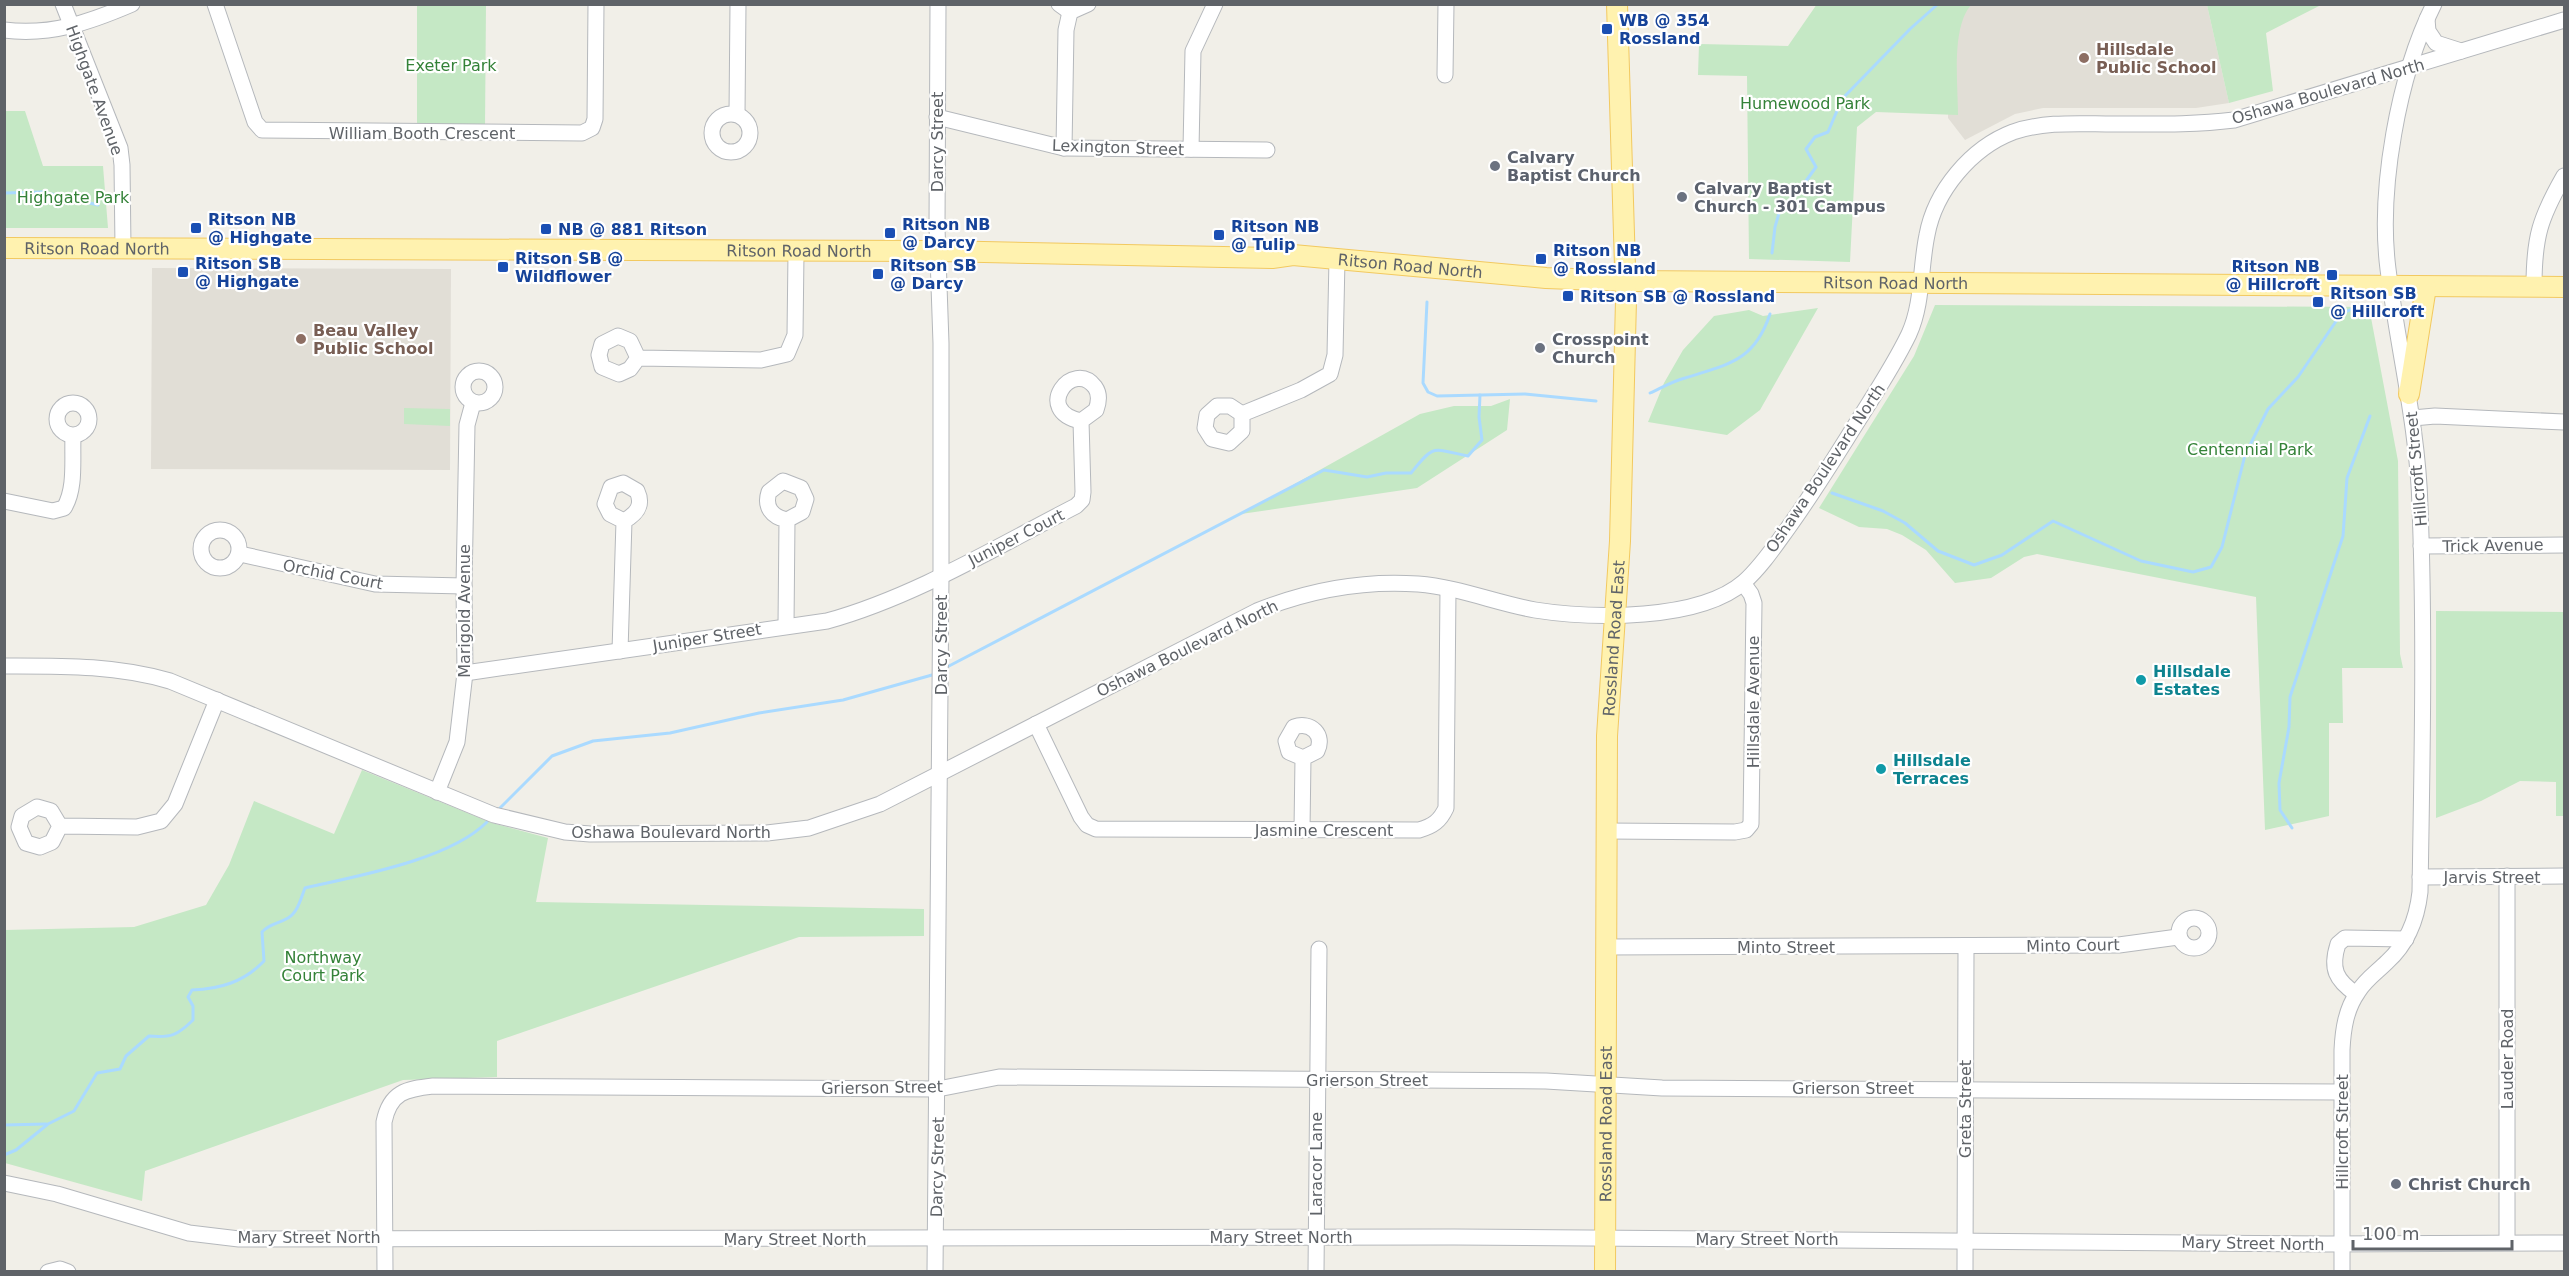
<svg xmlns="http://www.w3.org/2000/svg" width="2569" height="1276" viewBox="0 0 2569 1276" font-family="'DejaVu Sans',sans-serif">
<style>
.education{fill:#e1ded6}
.green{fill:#c5e8c5}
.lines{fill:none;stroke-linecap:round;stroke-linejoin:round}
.stream{stroke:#aadaff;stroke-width:3}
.minor-casing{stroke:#b5b8bc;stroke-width:17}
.major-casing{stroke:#f2c960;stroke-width:22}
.minor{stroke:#fff;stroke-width:15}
.major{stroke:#fff2af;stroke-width:20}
.transit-dot{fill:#1a4fb4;stroke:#fff;stroke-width:2}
.education-dot{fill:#8d6e63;stroke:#fff;stroke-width:2}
.worship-dot{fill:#6b7280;stroke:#fff;stroke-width:2}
.culture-dot{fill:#0f9aa8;stroke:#fff;stroke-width:2}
.labels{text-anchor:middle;stroke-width:4.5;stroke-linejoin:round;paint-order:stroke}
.transit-label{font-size:16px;font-weight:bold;fill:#164399;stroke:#fff;text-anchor:start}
.education-label{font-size:16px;font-weight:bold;fill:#785e54;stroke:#fff;text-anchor:start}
.park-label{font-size:16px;fill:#348238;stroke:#fff}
.street-label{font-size:16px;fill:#5f6368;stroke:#fff}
.worship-label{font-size:16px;font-weight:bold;fill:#5b616d;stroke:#fff;text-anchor:start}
.culture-label{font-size:16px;font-weight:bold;fill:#0d838f;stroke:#fff;text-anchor:start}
</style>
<rect width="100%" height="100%" fill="#f1efe8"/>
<g class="education">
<polygon points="1957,5 2207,5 2229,103 2196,108 2043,108 2015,114 1965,140 1948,118 1950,13"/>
<polygon points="152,268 451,269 450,470 151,469"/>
</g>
<g class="green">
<path d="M1817,4l154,1c-20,23 -13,79 -13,110l-82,-3 -19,15 -7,135 -101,-3 -2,-183 -49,-1 1,-31 89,2z"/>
<polygon points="417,5 486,5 485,126 417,125"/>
<polygon points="2207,5 2207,4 2321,5 2266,33 2273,91 2229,103"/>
<polygon points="5,111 25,111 43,166 103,166 108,228 5,228"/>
<polygon points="1935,305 2369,307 2398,461 2400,654 2403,668 2342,668 2343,723 2329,723 2329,816 2265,830 2256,597 2037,554 2024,557 1991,578 1955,583 1926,550 1902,535 1887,529 1859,527 1819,508 1914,356"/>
<polygon points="1818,308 1760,410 1727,435 1648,422 1664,383 1683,350 1714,316 1749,310 1763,316"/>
<polygon points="1510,399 1507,430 1417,488 1241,514 1420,414 1454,406 1491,406"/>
<polygon points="404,408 450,409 450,426 404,424"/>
<polygon points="2436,611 2564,612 2564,816 2556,816 2556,782 2520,781 2481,801 2436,818"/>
<polygon points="362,770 492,823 548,838 536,902 924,909 924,936 799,937 497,1041 497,1077 403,1080 145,1171 142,1201 5,1163 5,930 134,927 206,905 229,865 254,801 334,834"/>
</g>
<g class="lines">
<g class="stream">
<polyline points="4,193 43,192 98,205"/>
<polyline points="1772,253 1775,227 1780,210 1798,192 1816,167 1806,149 1815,137 1828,132 1842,99 1910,29 1938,4"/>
<polyline points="1427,302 1423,383 1428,392 1437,396 1525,394 1596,401"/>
<path d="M1650,393c11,-5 23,-12 35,-15 43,-14 69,-16 85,-64"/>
<polyline points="1832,493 1883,511 1905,523 1938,551 1974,565 2002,555 2053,521 2141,561 2193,572 2211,567 2222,547 2245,455 2268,409 2298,377 2341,314 2352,309"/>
<path d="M949,666l375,-196 43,7 19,-4h25c24,-30 21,-24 57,-17l14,-16 -3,-23 1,-22"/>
<polyline points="500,808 552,756 593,741 670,733 759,713 843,700 932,675"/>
<polyline points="2292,828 2280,810 2279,783 2289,727 2290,697 2343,536 2347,478 2370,416"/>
<polyline points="4,1125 46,1124"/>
<path d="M4,1155l12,-5 32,-26 26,-13 23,-38 23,-4 6,-13 23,-20c22,2 29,-1 44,-16v-14l-5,-9 4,-7c28,-1 52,-8 72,-29l-2,-29c8,-9 16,-8 26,-14 10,-6 13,-20 17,-30 52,-12 144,-28 182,-66"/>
</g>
<g class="minor-casing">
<g id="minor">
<polyline points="63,4 120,148 122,165 123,248"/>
<polyline points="215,4 255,122 262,130 582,133 592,128 595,119 596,4"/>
<polyline points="1059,4 1070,12 1088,4"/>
<polyline points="2427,19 2428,31 2436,43 2461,51"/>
<path d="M4,30c47,6 86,-8 128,-26"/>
<polyline points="1445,75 1446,4"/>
<circle cx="731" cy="133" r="19"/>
<polyline points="737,114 738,4"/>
<polyline points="937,117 1064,148 1267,150"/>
<polyline points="1064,148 1066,30 1070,12"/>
<polyline points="1191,149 1193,51 1215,4"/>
<path d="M2534,286c0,-49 6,-68 30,-110"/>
<polyline points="638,358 630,341 618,336 602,344 599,355 602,367 619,374 630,369 638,358 761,360 787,354 795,335 796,253"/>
<circle cx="479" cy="387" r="16"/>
<circle cx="73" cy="419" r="16"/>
<polyline points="1242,414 1242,431 1229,443 1212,439 1205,428 1207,415 1217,406 1230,406 1242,414 1301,390 1330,374 1335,355 1337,259"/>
<polyline points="2413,418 2435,416 2564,422"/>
<path d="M4,501l49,10 11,-3c12,-19 8,-49 9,-71"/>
<circle cx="220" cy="549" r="19"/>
<polyline points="2421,546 2564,545"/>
<polyline points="240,554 375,584 464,586"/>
<path d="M786,625l1,-105 15,-8 4,-13 -5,-11 -18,-7 -14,11c-5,15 3,25 18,28"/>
<path d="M620,651l4,-130 -14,-7 -5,-10 6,-17 12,-4 14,8c7,15 -1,23 -13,30"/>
<path d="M4,666c58,0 111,-1 166,15l324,134 71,17 25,2 177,-1 42,-5 71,-24 377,-193c52,-21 104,-31 161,-27 40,3 78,19 117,26 57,9 164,11 209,-28 17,-15 31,-36 44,-54 26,-36 49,-74 73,-112 17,-27 34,-53 48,-82 14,-31 11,-66 18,-99 8,-44 44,-87 86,-103 32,-11 67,-8 100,-8 41,0 80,1 121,-4l330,-100"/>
<path d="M465,673l362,-52c87,-24 169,-74 249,-115l6,-6 1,-8 -2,-71 15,-11c3,-8 4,-16 -1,-23 -22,-29 -63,24 -14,34"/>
<path d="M1036,724l45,93 6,8 9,4 323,1c14,-4 21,-9 27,-22l2,-219"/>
<polyline points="437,792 457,742 465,673 464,586 467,425 473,403"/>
<polyline points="60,826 51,811 37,807 22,816 19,827 26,843 40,847 52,842 60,826 137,827 161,821 175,804 217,700"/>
<path d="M1302,830l1,-72 14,-7c8,-16 -6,-30 -23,-24l-8,14 3,11 14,6"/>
<polyline points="1606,831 1735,832 1746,830 1751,824 1754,603 1751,594 1743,583"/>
<polyline points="2420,877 2564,876"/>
<circle cx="2194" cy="933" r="15"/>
<polyline points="1605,947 2119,945 2178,937"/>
<path d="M2356,994c-20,-14 -26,-25 -18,-50l7,-6 61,1"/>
<polyline points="4,1183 57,1194 189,1233 239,1239 1454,1237 2327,1244 2564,1243"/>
<polyline points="2507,1242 2507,876"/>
<polyline points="48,1272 60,1269 68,1272"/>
<path d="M385,1272l-1,-150c6,-30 22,-33 49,-36l505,3 61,-12 547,4 116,7 680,4"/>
<polyline points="935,1272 941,574 941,343 937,228 938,4"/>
<polyline points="1316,1272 1319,949"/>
<polyline points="1965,1272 1966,947"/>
<path d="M2342,1272v-222c1,-21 4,-41 16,-58 7,-12 19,-20 29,-30 21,-19 30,-43 33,-70 2,-128 5,-257 0,-385 -2,-80 -22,-158 -32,-238 -10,-79 10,-193 46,-265"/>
</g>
</g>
<g class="major-casing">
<g id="major">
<path id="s1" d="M4,248l934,3 334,7 21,-3 253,23 80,3 938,6"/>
<polyline points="2409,394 2426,287"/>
<path id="s2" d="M1605,1272l2,-536 13,-195 6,-241 -9,-296"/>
</g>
</g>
<use href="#minor" class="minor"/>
<use href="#major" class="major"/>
</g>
<g class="transit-dot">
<rect x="1601" y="23" width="12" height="12" rx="3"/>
<rect x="190" y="222" width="12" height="12" rx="3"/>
<rect x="540" y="223" width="12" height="12" rx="3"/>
<rect x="884" y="227" width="12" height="12" rx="3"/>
<rect x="1213" y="229" width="12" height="12" rx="3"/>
<rect x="1535" y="253" width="12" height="12" rx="3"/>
<rect x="497" y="261" width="12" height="12" rx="3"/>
<rect x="177" y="266" width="12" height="12" rx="3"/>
<rect x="872" y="268" width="12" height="12" rx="3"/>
<rect x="2326" y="269" width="12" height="12" rx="3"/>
<rect x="1562" y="290" width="12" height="12" rx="3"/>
<rect x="2312" y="296" width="12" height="12" rx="3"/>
</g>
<g class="education-dot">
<circle cx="2084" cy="58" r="6"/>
<circle cx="301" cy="339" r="6"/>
</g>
<g class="worship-dot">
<circle cx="1495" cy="166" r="6"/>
<circle cx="1682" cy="197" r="6"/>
<circle cx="1540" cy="348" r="6"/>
<circle cx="2396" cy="1184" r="6"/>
</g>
<g class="culture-dot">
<circle cx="2141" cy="680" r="6"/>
<circle cx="1881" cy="769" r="6"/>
</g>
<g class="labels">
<g class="transit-label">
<text x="1619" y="26">WB @ 354<tspan x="1619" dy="18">Rossland</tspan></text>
<text x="208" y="225">Ritson NB<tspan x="208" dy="18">@ Highgate</tspan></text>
<text x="902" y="230">Ritson NB<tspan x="902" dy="18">@ Darcy</tspan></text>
<text x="1231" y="232">Ritson NB<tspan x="1231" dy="18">@ Tulip</tspan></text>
<text x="558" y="235">NB @ 881 Ritson</text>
<text x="1553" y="256">Ritson NB<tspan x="1553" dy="18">@ Rossland</tspan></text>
<text x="515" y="264">Ritson SB @<tspan x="515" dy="18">Wildflower</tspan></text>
<text x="195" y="269">Ritson SB<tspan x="195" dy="18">@ Highgate</tspan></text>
<text x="890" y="271">Ritson SB<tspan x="890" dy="18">@ Darcy</tspan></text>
<text x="2320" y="272" text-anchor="end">Ritson NB<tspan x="2320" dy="18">@ Hillcroft</tspan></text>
<text x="2330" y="299">Ritson SB<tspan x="2330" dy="18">@ Hillcroft</tspan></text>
<text x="1580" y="302">Ritson SB @ Rossland</text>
</g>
<g class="education-label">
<text x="2096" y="55">Hillsdale<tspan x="2096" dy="18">Public School</tspan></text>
<text x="313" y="336">Beau Valley<tspan x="313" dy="18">Public School</tspan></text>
</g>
<g class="park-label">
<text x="451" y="71">Exeter Park</text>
<text x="1805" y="109">Humewood Park</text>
<text x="73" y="203">Highgate Park</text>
<text x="2250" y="455">Centennial Park</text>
<text x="323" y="963">Northway<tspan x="323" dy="18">Court Park</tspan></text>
</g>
<g class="street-label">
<text transform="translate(95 90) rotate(70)" y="6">Highgate Avenue</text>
<text transform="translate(2328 91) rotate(-16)" y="6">Oshawa Boulevard North</text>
<text x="422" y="139">William Booth Crescent</text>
<text transform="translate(937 142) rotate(-90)" y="6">Darcy Street</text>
<text transform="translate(1118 147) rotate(2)" y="6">Lexington Street</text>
<text dy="6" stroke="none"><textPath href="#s1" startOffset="93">Ritson Road North</textPath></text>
<text dy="6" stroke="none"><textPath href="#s1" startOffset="795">Ritson Road North</textPath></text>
<text dy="6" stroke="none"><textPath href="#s1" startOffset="1407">Ritson Road North</textPath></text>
<text dy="6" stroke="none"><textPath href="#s1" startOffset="1893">Ritson Road North</textPath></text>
<text transform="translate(1825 468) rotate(-56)" y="6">Oshawa Boulevard North</text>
<text transform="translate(2416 469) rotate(-95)" y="6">Hillcroft Street</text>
<text transform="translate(1016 537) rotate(-27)" y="6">Juniper Court</text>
<text transform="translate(2493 545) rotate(-1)" y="6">Trick Avenue</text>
<text transform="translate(333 574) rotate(11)" y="6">Orchid Court</text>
<text transform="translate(464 611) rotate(-90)" y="6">Marigold Avenue</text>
<text transform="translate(707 637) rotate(-9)" y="6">Juniper Street</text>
<text dy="6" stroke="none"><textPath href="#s2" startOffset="634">Rossland Road East</textPath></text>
<text transform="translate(941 645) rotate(-90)" y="6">Darcy Street</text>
<text transform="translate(1187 648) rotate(-26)" y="6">Oshawa Boulevard North</text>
<text transform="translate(1753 702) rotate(-90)" y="6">Hillsdale Avenue</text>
<text x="1324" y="836">Jasmine Crescent</text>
<text x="671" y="838">Oshawa Boulevard North</text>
<text x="2492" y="883">Jarvis Street</text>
<text transform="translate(2073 945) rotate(-1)" y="6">Minto Court</text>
<text x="1786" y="953">Minto Street</text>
<text transform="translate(2507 1059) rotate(-90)" y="6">Lauder Road</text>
<text x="1367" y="1086">Grierson Street</text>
<text transform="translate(882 1087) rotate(-1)" y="6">Grierson Street</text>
<text x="1853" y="1094">Grierson Street</text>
<text transform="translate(1965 1109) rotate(-90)" y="6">Greta Street</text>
<text dy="6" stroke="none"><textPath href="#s2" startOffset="148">Rossland Road East</textPath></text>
<text transform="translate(2342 1132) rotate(-90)" y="6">Hillcroft Street</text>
<text transform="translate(1316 1164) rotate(-90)" y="6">Laracor Lane</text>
<text transform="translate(937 1167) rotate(-89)" y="6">Darcy Street</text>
<text x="309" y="1243">Mary Street North</text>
<text x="1281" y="1243">Mary Street North</text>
<text x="795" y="1245">Mary Street North</text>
<text x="1767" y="1245">Mary Street North</text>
<text transform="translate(2253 1243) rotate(1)" y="6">Mary Street North</text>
</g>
<g class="worship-label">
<text x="1507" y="163">Calvary<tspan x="1507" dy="18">Baptist Church</tspan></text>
<text x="1694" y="194">Calvary Baptist<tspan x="1694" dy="18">Church - 301 Campus</tspan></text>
<text x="1552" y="345">Crosspoint<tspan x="1552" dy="18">Church</tspan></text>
<text x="2408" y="1190">Christ Church</text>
</g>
<g class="culture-label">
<text x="2153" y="677">Hillsdale<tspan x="2153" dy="18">Estates</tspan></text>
<text x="1893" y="766">Hillsdale<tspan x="1893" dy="18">Terraces</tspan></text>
</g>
</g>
<rect width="2569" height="1276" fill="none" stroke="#5f6368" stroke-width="12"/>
<path d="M2353 1240v9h159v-9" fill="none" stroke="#5f6368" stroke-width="3"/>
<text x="2362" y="1240" font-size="18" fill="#5f6368" stroke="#ffffff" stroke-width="4.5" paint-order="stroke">100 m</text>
</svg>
